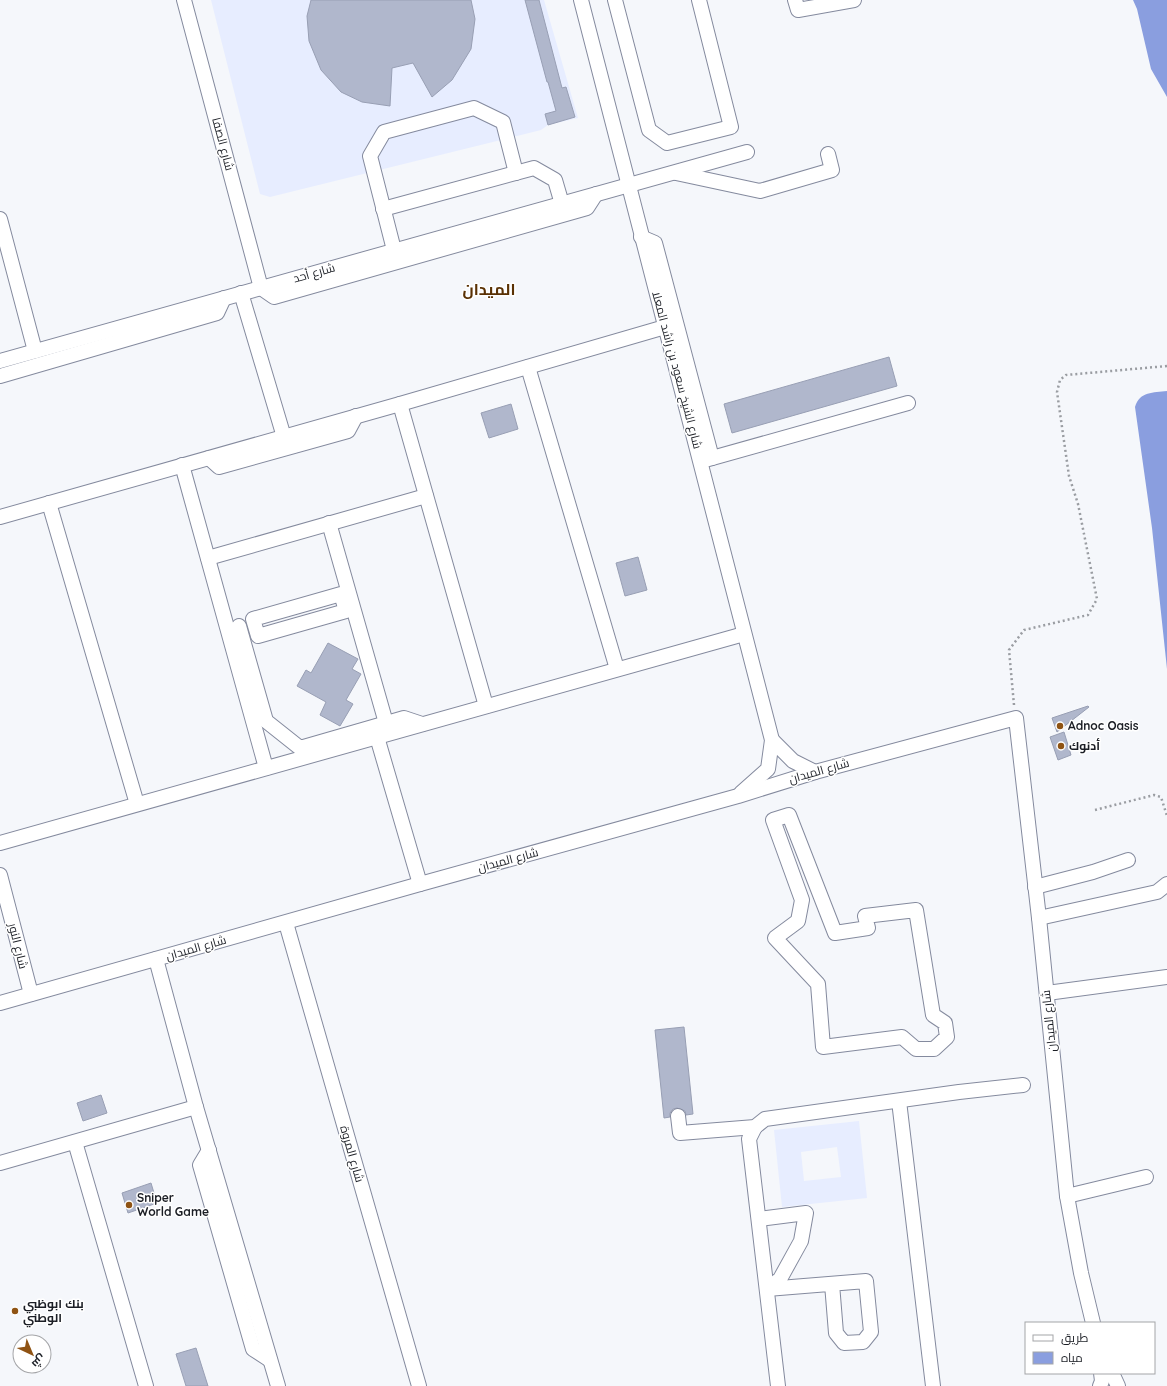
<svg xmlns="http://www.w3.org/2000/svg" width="1167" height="1386" viewBox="0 0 1167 1386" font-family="Quicksand,Cairo,sans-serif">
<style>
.built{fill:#e7edff;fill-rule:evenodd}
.water{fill:#8a9edf}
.building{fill:#b0b7cc;stroke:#989fb4}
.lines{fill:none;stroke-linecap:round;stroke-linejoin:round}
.minor-casing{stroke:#848a9e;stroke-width:16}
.path{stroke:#9a9da2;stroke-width:2.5;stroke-dasharray:2 3;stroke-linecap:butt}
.minor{stroke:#fff;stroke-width:14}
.poi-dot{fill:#8f5313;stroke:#fff;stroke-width:1.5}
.labels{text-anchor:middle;stroke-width:3;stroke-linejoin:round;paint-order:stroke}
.street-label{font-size:12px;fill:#1b1e25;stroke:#fff}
.poi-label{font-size:12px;font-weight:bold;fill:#1b1e25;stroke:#fff;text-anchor:start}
.district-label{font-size:16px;font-weight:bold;fill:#5a3104;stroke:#fff}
</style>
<rect width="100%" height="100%" fill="#f5f7fb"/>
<g class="built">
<polygon points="211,0 544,0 578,118 548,125 541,130 270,197 260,194"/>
<path d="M859,1121l8,77 -85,9 -8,-77zM837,1147l4,30 -37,4 -3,-29z"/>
</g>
<g class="water">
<polygon points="1133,0 1167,0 1167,97 1151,69 1137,9"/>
<path d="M1167,391v278l-15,-141 -17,-121c5,-16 18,-14 32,-16z"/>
</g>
<g class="building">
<polygon points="311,0 471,0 475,19 471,49 452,80 432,97 413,63 392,68 390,106 362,102 341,92 321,70 309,41 307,16"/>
<polygon points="525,0 539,0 562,88 566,87 575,117 548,125 545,114 556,111 548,82 547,82"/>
<polygon points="889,357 897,386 732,433 724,404"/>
<polygon points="511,404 518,429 489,438 481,413"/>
<polygon points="638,557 647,590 625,596 616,563"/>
<polygon points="328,643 358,659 352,669 361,674 346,700 353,704 340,726 320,715 326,702 297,686 306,670 311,673"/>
<polygon points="1088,706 1089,707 1057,732 1052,718"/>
<polygon points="1064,732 1071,755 1058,760 1050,737"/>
<polygon points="684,1027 693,1114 686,1115 685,1111 677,1108 673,1109 670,1113 670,1117 664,1118 655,1030"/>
<polygon points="101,1095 107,1113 83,1121 77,1103"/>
<polygon points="151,1183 157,1203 128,1213 122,1193"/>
<polygon points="196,1348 208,1386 186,1386 176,1354"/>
</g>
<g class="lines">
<g class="minor-casing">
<g id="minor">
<polyline points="184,0 261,288 274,297 587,208 596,194"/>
<polyline points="581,0 772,740 768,769 741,793"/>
<polyline points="615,0 649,130 667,143 731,127 699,0"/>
<polyline points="795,0 798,10 854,0"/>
<polyline points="676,173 760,191 832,170 828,154"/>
<polyline points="383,209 534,168 555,180 562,204"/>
<polyline points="0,219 35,351"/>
<polyline points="641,237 655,243 712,458"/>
<polyline points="394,250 370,156 384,132 474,108 503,122 516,173"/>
<polyline points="241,293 284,437"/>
<polyline points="0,361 747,152"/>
<polyline points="528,367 617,669"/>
<polyline points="0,376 217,313 224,298"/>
<polyline points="400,404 486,706"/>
<polyline points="209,458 219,467 348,431 356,416"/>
<polyline points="705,460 908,403"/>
<polyline points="182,465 266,768"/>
<polyline points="49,503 137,804"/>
<polyline points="0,517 400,404 665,327"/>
<polyline points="329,523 386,723 377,737 420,884"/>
<polyline points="208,558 426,496"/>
<polygon points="341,594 346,611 258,636 253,619"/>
<polyline points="239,626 266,721 300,748 404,718 422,724"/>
<polyline points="772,740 793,761 815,772"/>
<polygon points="789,815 835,933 868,928 865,916 916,910 933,1015 945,1023 947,1037 934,1049 916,1049 902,1037 823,1047 818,984 775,938 798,921 802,900 773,820"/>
<polyline points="0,843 744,634"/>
<polyline points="0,875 31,994"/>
<polyline points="1035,887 1093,872 1128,860"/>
<polyline points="1039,918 1157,892 1167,884"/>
<polyline points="286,923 419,1386"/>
<polyline points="156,959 196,1107 278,1386"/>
<polyline points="1047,993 1167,977"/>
<polyline points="0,1003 420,884 738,796 815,772 1016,718 1039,918 1067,1196 1081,1273 1093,1323"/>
<polyline points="899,1101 933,1386"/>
<polyline points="678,1116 680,1133 755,1127 765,1119 959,1092 1023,1085"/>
<polyline points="755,1127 749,1139 778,1386"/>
<polyline points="75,1142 146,1386"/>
<polyline points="209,1150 200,1165 253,1349 270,1360"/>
<polyline points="0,1163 196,1107"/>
<polyline points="1067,1196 1146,1177"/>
<polyline points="759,1219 806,1213 801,1241 780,1279 767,1289"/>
<polyline points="767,1289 866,1281 871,1332 863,1342 844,1343 836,1333 832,1284"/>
<polyline points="1112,1373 1118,1386"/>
<polyline points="1100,1386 1102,1381 1101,1373"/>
</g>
</g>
<g class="path">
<polyline points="1014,705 1009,650 1024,630 1088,615 1097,599 1078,504 1069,476 1057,392 1060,380 1066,375 1167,366"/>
<polyline points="1095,810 1154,795 1161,797 1167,816"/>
</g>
<use href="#minor" class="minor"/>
</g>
<g class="poi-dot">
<circle cx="1060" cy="726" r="4"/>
<circle cx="1061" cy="746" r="4"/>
<circle cx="129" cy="1205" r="4"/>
<circle cx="15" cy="1311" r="4"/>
</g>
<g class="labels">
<g class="street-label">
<text transform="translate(223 144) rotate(75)" y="4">شارع الصفا</text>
<text transform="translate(314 273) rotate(-16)" y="4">شارع أحد</text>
<text transform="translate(677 370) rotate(75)" y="4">شارع الشيخ سعود بن راشد المعلا</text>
<text transform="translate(819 771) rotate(-16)" y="4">شارع الميدان</text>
<text transform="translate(508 860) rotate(-15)" y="4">شارع الميدان</text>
<text transform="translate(18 946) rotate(76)" y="4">شارع النور</text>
<text transform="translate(196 948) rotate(-16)" y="4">شارع الميدان</text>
<text transform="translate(1049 1021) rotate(-96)" y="4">شارع الميدان</text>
<text transform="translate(352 1154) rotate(74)" y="4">شارع المروة</text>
</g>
<g class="poi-label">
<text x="1068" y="730">Adnoc Oasis</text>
<text x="1069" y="750">أدنوك</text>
<text x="137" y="1202">Sniper<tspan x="137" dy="14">World Game</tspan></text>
<text x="23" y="1308">بنك ابوظبي<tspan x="23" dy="14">الوطني</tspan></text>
</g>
<g class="district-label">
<text x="489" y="295">الميدان</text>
</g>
</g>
<rect x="1025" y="1322" width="130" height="52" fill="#ffffff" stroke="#a4a5a8"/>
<rect x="1033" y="1335" width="20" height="6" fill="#ffffff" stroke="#a4a5a8"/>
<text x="1061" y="1342" font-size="12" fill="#1b1e25">طريق</text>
<rect x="1033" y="1352" width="20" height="12" fill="#8a9edf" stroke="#a4a5a8"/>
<text x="1061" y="1362" font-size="12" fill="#1b1e25">مياه</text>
<g transform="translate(32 1354) rotate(136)"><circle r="19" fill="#ffffff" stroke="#a4a5a8"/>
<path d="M0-3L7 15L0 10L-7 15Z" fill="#8f5313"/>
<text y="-6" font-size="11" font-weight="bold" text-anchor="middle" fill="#1b1e25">ش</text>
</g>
</svg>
